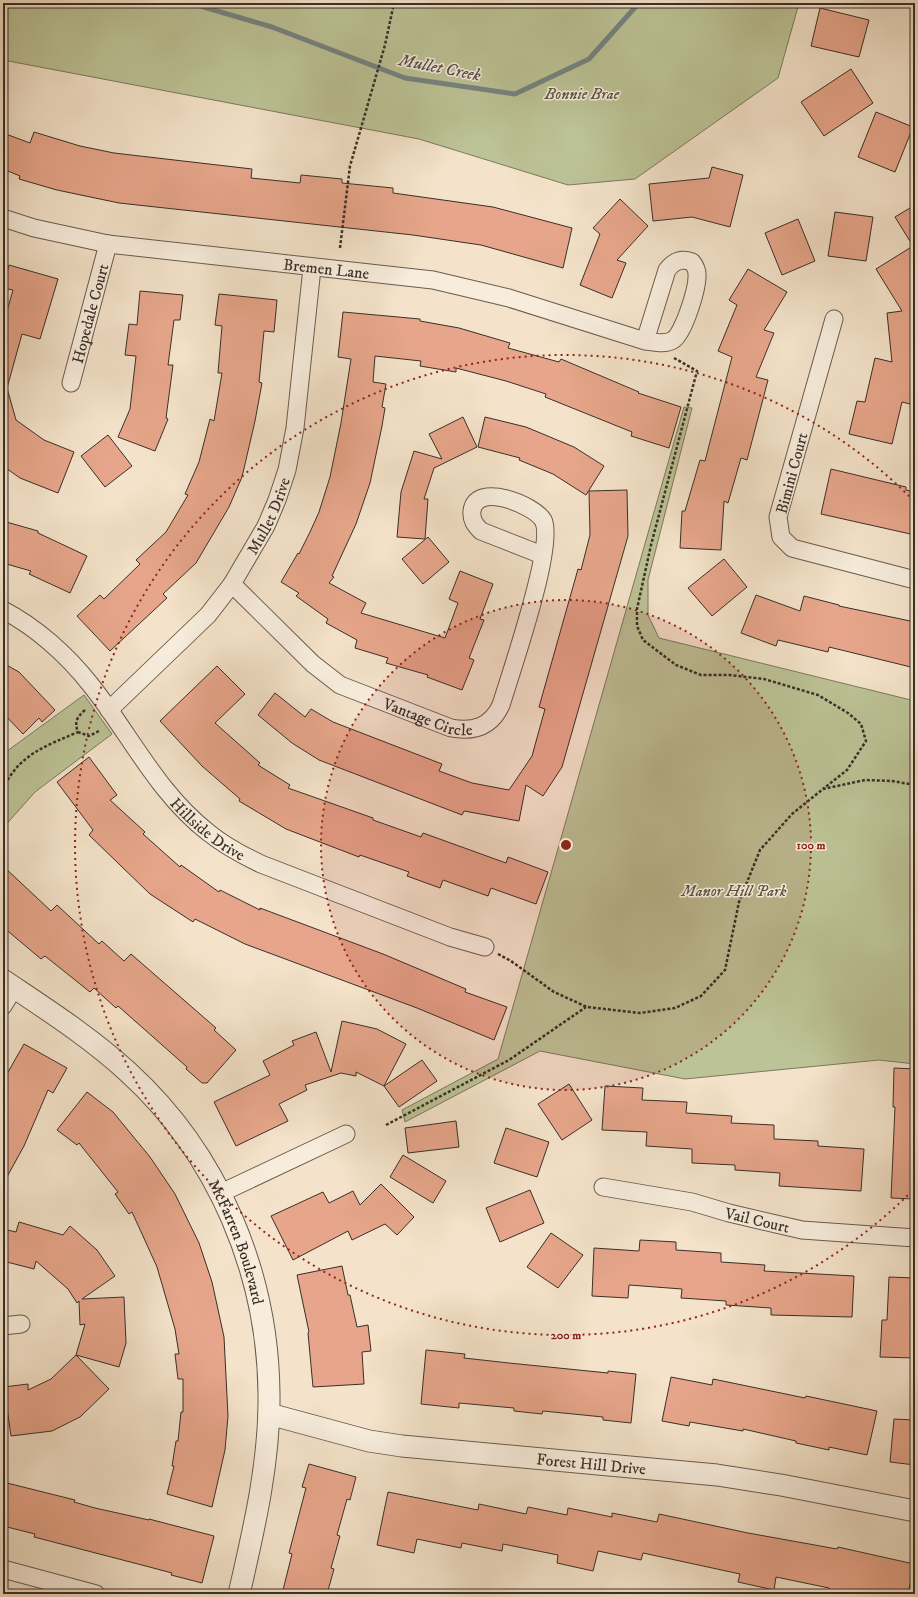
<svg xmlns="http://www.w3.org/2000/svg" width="918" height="1597" viewBox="0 0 918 1597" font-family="'IM FELL DW Pica',serif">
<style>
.green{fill:#bcc396;stroke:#7b795f}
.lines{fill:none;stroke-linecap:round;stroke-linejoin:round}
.stream{stroke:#758481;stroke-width:5}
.building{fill:#e7a68b;stroke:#3a2f28}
.minor-casing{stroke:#685c50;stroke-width:19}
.tertiary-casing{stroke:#685c50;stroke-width:23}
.path{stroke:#3a2f28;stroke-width:2.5;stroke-dasharray:3 2;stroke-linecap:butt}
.minor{stroke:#f8eddd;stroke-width:17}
.tertiary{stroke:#f8eddd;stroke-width:21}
.ring{fill:none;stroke:#8f2418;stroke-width:2;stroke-dasharray:2 4}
.labels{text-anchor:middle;stroke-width:3;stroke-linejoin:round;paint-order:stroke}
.park-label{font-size:16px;font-style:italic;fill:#5a5444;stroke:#f8eddd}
.street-label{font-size:16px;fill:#3a2f28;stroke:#f8eddd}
.water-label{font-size:17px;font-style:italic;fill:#53524d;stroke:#f8eddd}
.centre{fill:#8f2418;stroke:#f8eddd;stroke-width:2}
.ring-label{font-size:12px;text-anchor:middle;font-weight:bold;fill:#8f2418;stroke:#f8eddd;stroke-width:3;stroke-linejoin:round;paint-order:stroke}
</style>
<rect width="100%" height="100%" fill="#f4e3ca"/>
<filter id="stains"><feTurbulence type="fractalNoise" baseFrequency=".005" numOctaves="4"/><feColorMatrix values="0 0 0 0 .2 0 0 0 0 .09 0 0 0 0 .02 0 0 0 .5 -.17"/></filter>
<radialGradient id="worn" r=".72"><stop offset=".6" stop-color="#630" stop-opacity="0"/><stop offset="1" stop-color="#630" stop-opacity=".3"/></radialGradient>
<g class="green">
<polygon points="3,3 799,3 778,78 635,179 568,185 419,139 3,60"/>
<polygon points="684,407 692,408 648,580 648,615 659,638 915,701 915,1064 879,1060 685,1079 540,1051 405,1122 402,1110 498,1059"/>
<polygon points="84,695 112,734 35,792 3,828 3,754"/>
</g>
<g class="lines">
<polyline class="stream" points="190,3 272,27 405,78 515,94 589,59 639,3"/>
</g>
<g class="building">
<polygon points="820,8 869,20 859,57 811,46"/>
<polygon points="851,69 873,103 824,136 801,102"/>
<polygon points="876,112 913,127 895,172 858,157"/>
<polygon points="34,132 80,146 114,153 252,169 251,178 300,183 301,175 342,179 342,183 393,188 393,193 493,207 572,228 563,268 481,245 413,235 119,203 57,190 19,179 20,176 3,169 3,133 30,143"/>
<polygon points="712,167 743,175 730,227 692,217 653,221 649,184 709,178"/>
<polygon points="620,199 648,226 617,260 626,263 612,298 580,285 600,234 593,228"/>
<polygon points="915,205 915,383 910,404 902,402 892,444 849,434 857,401 865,402 875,358 892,362 887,313 902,311 876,269 913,246 895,217"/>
<polygon points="835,212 873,217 866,261 828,256"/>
<polygon points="798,219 815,261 782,275 765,233"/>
<polygon points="9,265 58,279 40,339 22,334 7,388 16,420 44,440 74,452 58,493 20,478 3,466 3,325 13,290 3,288"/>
<polygon points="748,269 787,292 764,330 774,333 756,377 768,380 747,460 741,458 728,503 724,501 721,550 680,548 682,511 685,511 700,460 705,461 732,357 718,351 737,305 729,300"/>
<polygon points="140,291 183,295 180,320 174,320 168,365 173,365 166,418 168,419 155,451 118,437 130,409 136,356 125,355 129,324 137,325"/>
<polygon points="219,294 277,300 274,332 264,331 259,382 262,383 255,421 242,477 229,507 196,563 163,594 167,598 110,651 77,616 100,595 104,599 140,564 136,560 166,532 188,495 185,494 199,462 210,419 214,421 222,373 218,373 222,326 215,325"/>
<polygon points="343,312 420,319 420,321 459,328 510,343 508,348 559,362 561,359 639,392 638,393 681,407 669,448 631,436 632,432 545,397 546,394 506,381 456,368 456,372 420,366 421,361 375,356 373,382 386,384 382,407 385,408 382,426 370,483 356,524 332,576 334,577 329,583 366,603 361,613 445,638 458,603 449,599 460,571 493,584 480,619 484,620 469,658 474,660 462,690 427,677 428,675 386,663 388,658 355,648 357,640 326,623 328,619 296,596 299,593 281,582 298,553 299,554 310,532 319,512 330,477 341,423 351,359 338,357"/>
<polygon points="463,417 477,447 434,468 424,499 428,499 425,539 397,537 401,492 414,451 442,459 429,434"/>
<polygon points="485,417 526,427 574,447 604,466 586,495 553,474 519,460 520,458 478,447"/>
<polygon points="108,435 132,466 105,487 81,456"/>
<polygon points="831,469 906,487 906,490 915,492 915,535 821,514"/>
<polygon points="627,490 628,536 562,767 543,796 526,785 519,821 464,811 462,815 319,760 292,743 258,715 275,693 305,717 311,709 333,722 442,764 439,771 472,783 509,790 532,756 545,709 539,707 578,569 581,570 590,535 589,491"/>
<polygon points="3,521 38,531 38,533 87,556 70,593 29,574 31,571 3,563"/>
<polygon points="428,537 449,562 423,584 402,559"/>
<polygon points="724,559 747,587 712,616 688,588"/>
<polygon points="756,595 800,611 804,596 839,605 839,606 915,622 915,668 829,647 828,652 778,640 776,646 741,633"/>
<polygon points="3,663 19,672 55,710 42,722 39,718 23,734 3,713"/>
<polygon points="217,666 245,694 215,723 260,763 258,765 290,785 288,788 373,818 373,820 421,837 423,833 506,863 508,857 548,872 536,904 491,888 488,896 443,880 440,888 407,876 409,872 360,855 359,857 286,829 239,801 240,799 202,766 160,721"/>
<polygon points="89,757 117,795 110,800 145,832 143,834 180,867 181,865 219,892 220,890 260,910 260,908 383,954 466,989 465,992 507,1007 494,1040 417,1008 245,944 195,919 193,922 150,894 89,835 93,830 57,782"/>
<polygon points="3,866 51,911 57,905 99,944 102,941 124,961 131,954 216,1028 214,1030 236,1050 207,1083 202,1083 186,1069 187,1067 118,1006 116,1008 94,988 90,992 45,956 41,959 3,927"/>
<polygon points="342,1021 377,1029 406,1044 384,1086 356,1072 356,1076 341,1073 305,1085 307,1090 279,1104 288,1121 236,1146 214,1102 270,1075 263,1061 294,1045 292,1041 316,1032 331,1072"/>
<polygon points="24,1044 67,1068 53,1093 48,1090 24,1146 3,1184 3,1081"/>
<polygon points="422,1060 437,1081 399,1107 384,1086"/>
<polygon points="894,1068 915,1069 915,1199 891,1198 895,1107 893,1107"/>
<polygon points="569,1084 592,1120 562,1140 538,1104"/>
<polygon points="605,1086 643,1088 642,1100 687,1102 686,1113 732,1116 731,1123 774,1125 774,1139 818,1141 818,1146 864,1149 861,1191 779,1186 780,1173 735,1170 735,1165 692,1163 692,1149 646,1146 647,1132 602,1130"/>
<polygon points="87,1092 113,1112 150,1157 175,1194 199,1243 212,1282 224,1337 228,1416 225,1450 212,1507 167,1494 174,1466 172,1466 176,1441 178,1441 181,1412 183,1412 183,1379 178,1379 175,1354 179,1354 175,1329 157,1267 132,1212 129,1214 115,1194 118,1192 79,1143 77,1145 57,1130"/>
<polygon points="456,1121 459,1147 408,1153 405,1128"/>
<polygon points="506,1128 549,1142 537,1177 494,1163"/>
<polygon points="403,1155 446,1181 433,1203 390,1177"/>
<polygon points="381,1184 414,1217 397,1235 385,1224 352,1240 348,1231 293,1260 271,1216 323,1192 329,1203 353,1191 360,1205"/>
<polygon points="530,1190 544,1223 500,1242 486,1208"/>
<polygon points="19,1222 63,1235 70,1226 97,1250 115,1276 82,1299 124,1297 126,1343 119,1367 76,1355 85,1324 80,1325 79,1301 77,1303 68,1289 36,1261 34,1269 3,1261 3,1229 16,1232"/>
<polygon points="551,1233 583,1255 558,1288 527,1267"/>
<polygon points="640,1240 676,1242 676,1250 721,1253 721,1262 765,1265 764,1271 854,1276 852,1317 771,1315 771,1308 726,1305 726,1301 681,1298 682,1289 629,1285 628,1298 592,1296 594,1248 639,1251"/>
<polygon points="342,1266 348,1295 350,1295 357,1327 368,1325 371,1351 362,1352 364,1384 313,1387 308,1333 309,1332 297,1275"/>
<polygon points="889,1277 915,1278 915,1358 880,1357 882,1320 887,1320"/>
<polygon points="426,1350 465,1354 464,1358 509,1363 608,1373 608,1371 636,1374 631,1423 603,1420 603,1417 543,1411 542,1414 514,1411 514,1408 459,1403 459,1408 421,1404"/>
<polygon points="76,1355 109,1389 80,1417 52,1431 11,1436 4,1387 28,1384 28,1390 51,1379"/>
<polygon points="671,1377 712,1385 713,1379 805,1398 806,1396 877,1411 867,1455 829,1447 829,1450 796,1443 796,1441 743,1429 743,1431 690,1422 689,1426 662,1421"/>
<polygon points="894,1419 915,1420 915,1465 890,1462"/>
<polygon points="309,1464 356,1477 350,1500 347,1499 337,1535 340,1536 331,1568 334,1569 327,1594 282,1594 292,1554 289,1553 306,1488 302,1487"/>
<polygon points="3,1482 75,1500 74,1502 95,1508 149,1520 149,1519 214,1536 202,1583 171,1575 172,1573 138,1564 34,1537 35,1534 3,1526"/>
<polygon points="388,1492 478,1510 479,1504 526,1514 528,1507 567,1515 568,1508 612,1517 612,1513 657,1522 659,1514 748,1533 837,1549 838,1547 914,1564 908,1594 843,1594 829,1591 829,1588 776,1577 774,1590 738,1582 740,1574 643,1553 641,1560 598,1551 593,1571 557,1563 558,1555 503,1544 502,1551 462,1543 461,1548 417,1539 414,1553 377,1545"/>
</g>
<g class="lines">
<g class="minor-casing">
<g id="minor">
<path id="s1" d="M3,218l31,10 74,16 325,36 76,18 136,43c9,1 20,4 28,-1 11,-7 25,-53 24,-66 0,-5 -2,-8 -5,-12 -11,-4 -18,-1 -25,8l-22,71"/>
<polyline points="834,319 778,517 781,537 792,548 915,580"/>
<path id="s2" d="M71,383l37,-139"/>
<path id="s3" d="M232,584l81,80 27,21 111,43c22,4 40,-1 50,-23 9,-30 55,-162 42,-185 -9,-15 -67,-39 -71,-9 -1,9 3,14 9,20l61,24"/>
<path id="s4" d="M3,610c33,17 64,45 87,74 40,50 68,110 119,149 16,13 33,22 52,31l189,73 35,10"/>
<path id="s5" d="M109,710l99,-95 24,-31 34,-58 11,-26 10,-30 8,-42 17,-160"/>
<polyline points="3,1006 14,988"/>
<path id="s6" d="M603,1187l89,15 37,11 73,17 113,8"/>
<polyline points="221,1193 346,1134"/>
<polyline points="3,1326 21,1324"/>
<polyline points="3,1569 96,1594"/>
</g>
</g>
<g class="tertiary-casing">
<g id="tertiary">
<path id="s7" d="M3,980c43,29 87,57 125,92 90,82 140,201 141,322 1,67 -15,135 -30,200"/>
<path id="s8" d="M269,1414l100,27 33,5 315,29 64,10 134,26"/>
</g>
</g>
<g class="path">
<polyline points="340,248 350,166 385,45 394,3"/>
<polyline points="674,358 697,371 651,545 637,609 637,626 643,640 676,665 701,675 729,675 764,679 818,695 848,713 861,724 866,741 847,770 823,789"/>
<path d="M85,710c-8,7 -11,12 -7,22l11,4 10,-5"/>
<path d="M3,789c16,-35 43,-43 75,-57"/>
<polyline points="498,954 511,961 554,992 587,1007 640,1013 675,1008 701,996 725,970 739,902 760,850 792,814 823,789 865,780 892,781 915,785"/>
<polyline points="386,1125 509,1060 586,1007"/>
</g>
<use href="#minor" class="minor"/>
<use href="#tertiary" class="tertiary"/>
</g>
<circle cx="566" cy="845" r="245" fill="#8f2418" fill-opacity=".12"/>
<g class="ring">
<circle cx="566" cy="845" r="245"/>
<path d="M912 1191A490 490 0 1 1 912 499"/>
</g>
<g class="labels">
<g class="park-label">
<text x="582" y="99">Bonnie Brae</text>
<text x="734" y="896">Manor Hill Park</text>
</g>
<g class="street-label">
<text dy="6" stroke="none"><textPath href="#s1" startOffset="328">Bremen Lane</textPath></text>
<text dy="6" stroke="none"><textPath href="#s2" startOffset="72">Hopedale Court</textPath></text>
<text transform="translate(791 473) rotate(-75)" y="6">Bimini Court</text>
<text dy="6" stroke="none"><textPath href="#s5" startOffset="254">Mullet Drive</textPath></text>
<text dy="6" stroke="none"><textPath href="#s3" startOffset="242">Vantage Circle</textPath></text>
<text dy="6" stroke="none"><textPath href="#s4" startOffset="303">Hillside Drive</textPath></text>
<text dy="6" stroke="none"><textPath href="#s6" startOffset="158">Vail Court</textPath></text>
<text dy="6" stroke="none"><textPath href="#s7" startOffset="360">McFarren Boulevard</textPath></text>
<text dy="6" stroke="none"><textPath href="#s8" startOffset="327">Forest Hill Drive</textPath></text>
</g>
<g class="water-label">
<text transform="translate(440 67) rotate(11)" y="6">Mullet Creek</text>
</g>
</g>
<circle cx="566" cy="845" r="6" class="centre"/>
<g class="ring-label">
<text x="811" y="849">100 m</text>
<text x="566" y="1339">200 m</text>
</g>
<rect width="918" height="1597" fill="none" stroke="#f4e3ca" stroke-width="16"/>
<rect x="4" y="4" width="910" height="1589" fill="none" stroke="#3a2f28" stroke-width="2"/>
<rect x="8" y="8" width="902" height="1581" fill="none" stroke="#3a2f28"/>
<rect width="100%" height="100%" filter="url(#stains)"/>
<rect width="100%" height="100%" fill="url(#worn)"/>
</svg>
